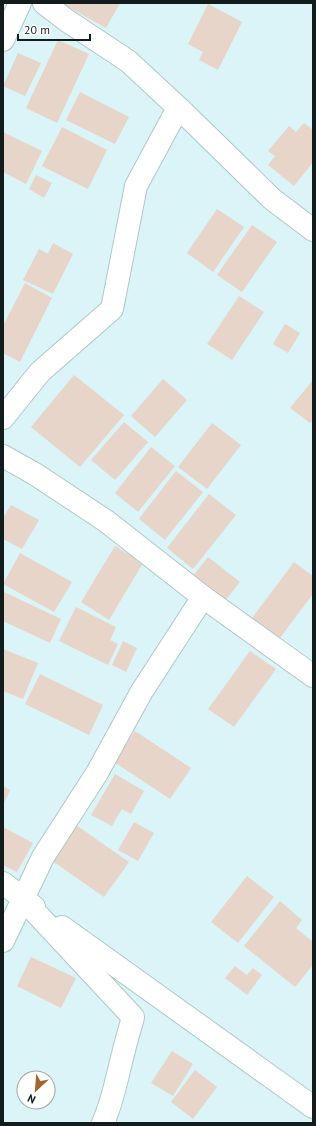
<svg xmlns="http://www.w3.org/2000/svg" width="316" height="1126" viewBox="0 0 316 1126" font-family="'PT Sans',sans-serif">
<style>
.building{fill:#e6d5c8}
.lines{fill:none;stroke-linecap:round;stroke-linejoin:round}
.minor-casing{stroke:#afc7ca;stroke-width:24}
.minor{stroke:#fff;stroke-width:22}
</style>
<rect width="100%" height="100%" fill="#dbf4f7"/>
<g class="building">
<polygon points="61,3 120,3 106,28"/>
<polygon points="208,4 242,22 218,70 199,60 203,52 188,44"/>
<polygon points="58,40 89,54 57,123 26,108"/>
<polygon points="18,53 41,63 25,96 3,86"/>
<polygon points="80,92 129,117 115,144 66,120"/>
<polygon points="304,123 313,130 313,162 294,186 268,165 275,156 268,151 289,126 296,132"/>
<polygon points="62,127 107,150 88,189 42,166"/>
<polygon points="3,132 42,151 26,184 3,172"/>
<polygon points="36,175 52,183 44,198 29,189"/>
<polygon points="217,209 244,227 213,272 187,253"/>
<polygon points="252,225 277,242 242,292 217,275"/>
<polygon points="53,243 73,254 53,294 23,280 39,249 48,254"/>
<polygon points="25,283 52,298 20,362 3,353 3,326"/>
<polygon points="239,296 264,312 232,360 207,344"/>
<polygon points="285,324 300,333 288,353 273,344"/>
<polygon points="74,375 124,415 80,467 31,427"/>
<polygon points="163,379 187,400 155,437 131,416"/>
<polygon points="313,380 313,420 310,423 290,408"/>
<polygon points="124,422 148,442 115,480 91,460"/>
<polygon points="212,423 241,445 207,489 178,467"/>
<polygon points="151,447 175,466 138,512 115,493"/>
<polygon points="176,471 203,492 165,540 139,519"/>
<polygon points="209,494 236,515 193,569 167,548"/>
<polygon points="11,505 39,520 22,549 3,539 3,518"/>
<polygon points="115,546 143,563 109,620 81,602"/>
<polygon points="20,553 72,582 54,612 3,584"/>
<polygon points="208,557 240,582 225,601 193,576"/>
<polygon points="294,562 313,576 313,594 280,638 252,618"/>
<polygon points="4,592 61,619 50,643 3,621"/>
<polygon points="76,607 116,627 110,640 118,644 108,665 59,641"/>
<polygon points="123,641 137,648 126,672 112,665"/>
<polygon points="3,649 38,663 23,699 3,691"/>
<polygon points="250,651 276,669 234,727 208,709"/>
<polygon points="40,674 103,705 89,735 25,704"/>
<polygon points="135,731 191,768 170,799 114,762"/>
<polygon points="115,774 144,791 131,814 122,809 112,826 91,815"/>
<polygon points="3,786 10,790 3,805"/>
<polygon points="134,822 154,833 138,861 118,850"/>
<polygon points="76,825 129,862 104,897 51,860"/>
<polygon points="3,827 33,843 17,872 3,865"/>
<polygon points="247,876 274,897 238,943 211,922"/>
<polygon points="280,901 302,920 296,928 313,942 313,965 295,987 244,946"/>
<polygon points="31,957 76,978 61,1008 17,986"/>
<polygon points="235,966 247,975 253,968 262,975 247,995 225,978"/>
<polygon points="172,1051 193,1064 173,1096 151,1083"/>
<polygon points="195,1070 217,1087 193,1119 171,1102"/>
</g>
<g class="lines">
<g class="minor-casing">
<g id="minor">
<polyline points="44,3 66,20 128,61 184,113 272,199 313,230"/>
<polyline points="3,40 20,3"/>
<polyline points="3,418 40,372 112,309 136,186 178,108"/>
<polyline points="3,456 35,474 106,521 203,597 313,676"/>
<polyline points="3,883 34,907"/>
<polyline points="62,927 313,1107"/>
<polyline points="3,941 23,899"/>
<path d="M103,1123c10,-22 14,-46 20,-69 3,-13 7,-25 10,-37l-110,-118 20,-42 54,-84 45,-82 61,-94"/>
</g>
</g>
<use href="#minor" class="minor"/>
</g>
<rect width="316" height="1126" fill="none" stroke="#131c1d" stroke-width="8"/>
<g transform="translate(36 1090) rotate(206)"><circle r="19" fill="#ffffff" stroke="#a1a4a5"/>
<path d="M0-3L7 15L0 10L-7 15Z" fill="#a3652a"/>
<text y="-6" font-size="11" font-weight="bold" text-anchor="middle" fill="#131c1d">N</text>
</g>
<path d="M18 34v6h72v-6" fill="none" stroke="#131c1d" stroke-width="2"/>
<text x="24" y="34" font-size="12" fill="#131c1d" stroke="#ffffff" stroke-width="3" paint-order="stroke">20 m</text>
</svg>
